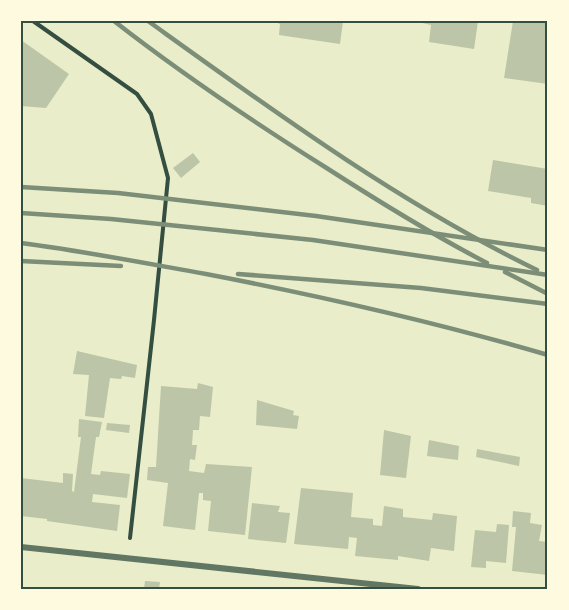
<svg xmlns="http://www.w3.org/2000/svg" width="569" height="610" viewBox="0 0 569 610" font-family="'Titillium Web',sans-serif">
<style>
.building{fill:#bcc5a7}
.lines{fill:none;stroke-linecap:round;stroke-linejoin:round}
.path{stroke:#344e41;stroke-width:4}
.minor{stroke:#617663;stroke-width:6}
.rail{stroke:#7c8e77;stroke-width:4.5}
.neatline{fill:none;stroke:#344e41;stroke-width:2}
</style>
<rect width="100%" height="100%" fill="#e9edc9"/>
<g class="building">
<polygon points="273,21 343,21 340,44 279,35 280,24"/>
<polygon points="414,21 478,21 474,49 429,42 431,25"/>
<polygon points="513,21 548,21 548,84 504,78"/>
<polygon points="21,40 69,74 46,108 21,106"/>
<polygon points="193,153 200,162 181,178 173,168"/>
<polygon points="493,160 548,169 548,206 531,203 531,198 488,191"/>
<polygon points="77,351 137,365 135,378 122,376 121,379 110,378 104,418 85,416 89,375 73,374"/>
<polygon points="198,383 213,387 210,417 200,416 199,430 193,430 192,445 197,445 195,460 190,459 189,471 204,473 206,464 252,467 245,535 208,531 211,501 203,500 203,493 199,493 195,530 163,526 168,483 147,480 148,467 156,467 161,386 197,389"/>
<polygon points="257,400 294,411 293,415 299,416 297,429 256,425"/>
<polygon points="79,419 102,422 99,437 96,437 91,474 100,475 101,471 130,474 127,498 93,494 92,502 120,505 117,531 47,521 47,519 21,516 21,478 63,483 63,473 73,474 72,491 74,492 81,437 78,437"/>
<polygon points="107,423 130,425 129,433 106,430"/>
<polygon points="384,430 411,436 406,478 380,475"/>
<polygon points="429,440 459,446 458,460 427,456"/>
<polygon points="477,449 520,457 519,466 476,457"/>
<polygon points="301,488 353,493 351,517 373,519 373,525 382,526 384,506 403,509 403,517 432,520 433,513 457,516 454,551 431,548 429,561 398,556 398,560 355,556 357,538 349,537 348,549 294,544"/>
<polygon points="252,503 280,506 278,512 290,513 286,543 248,539"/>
<polygon points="513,511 531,513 530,523 542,525 539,541 548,542 548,575 512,571 516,527 512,527"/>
<polygon points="497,524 509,525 506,563 486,561 486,568 471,567 475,530 496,532"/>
<polygon points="145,581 160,582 159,589 144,589"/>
</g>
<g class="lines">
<polyline class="path" points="33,21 137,94 151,114 168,178 154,320 130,538"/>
<polyline class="minor" points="21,547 418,589"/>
<g class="rail">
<path d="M114,21c68,53 138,100 211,146 53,34 106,67 162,96"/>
<path d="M148,21c124,89 251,182 389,249"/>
<polyline points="21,187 118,193 316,216 548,250"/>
<polyline points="21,213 111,219 313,240 548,275"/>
<path d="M21,243c62,8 123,20 185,31 115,22 229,48 342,81"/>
<polyline points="21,261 121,266"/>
<polyline points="505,272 548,294"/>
<polyline points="238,274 421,288 548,304"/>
</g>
</g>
<rect width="569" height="610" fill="none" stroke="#fefae0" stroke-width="45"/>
<rect x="22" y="22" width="524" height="566" class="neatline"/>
</svg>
